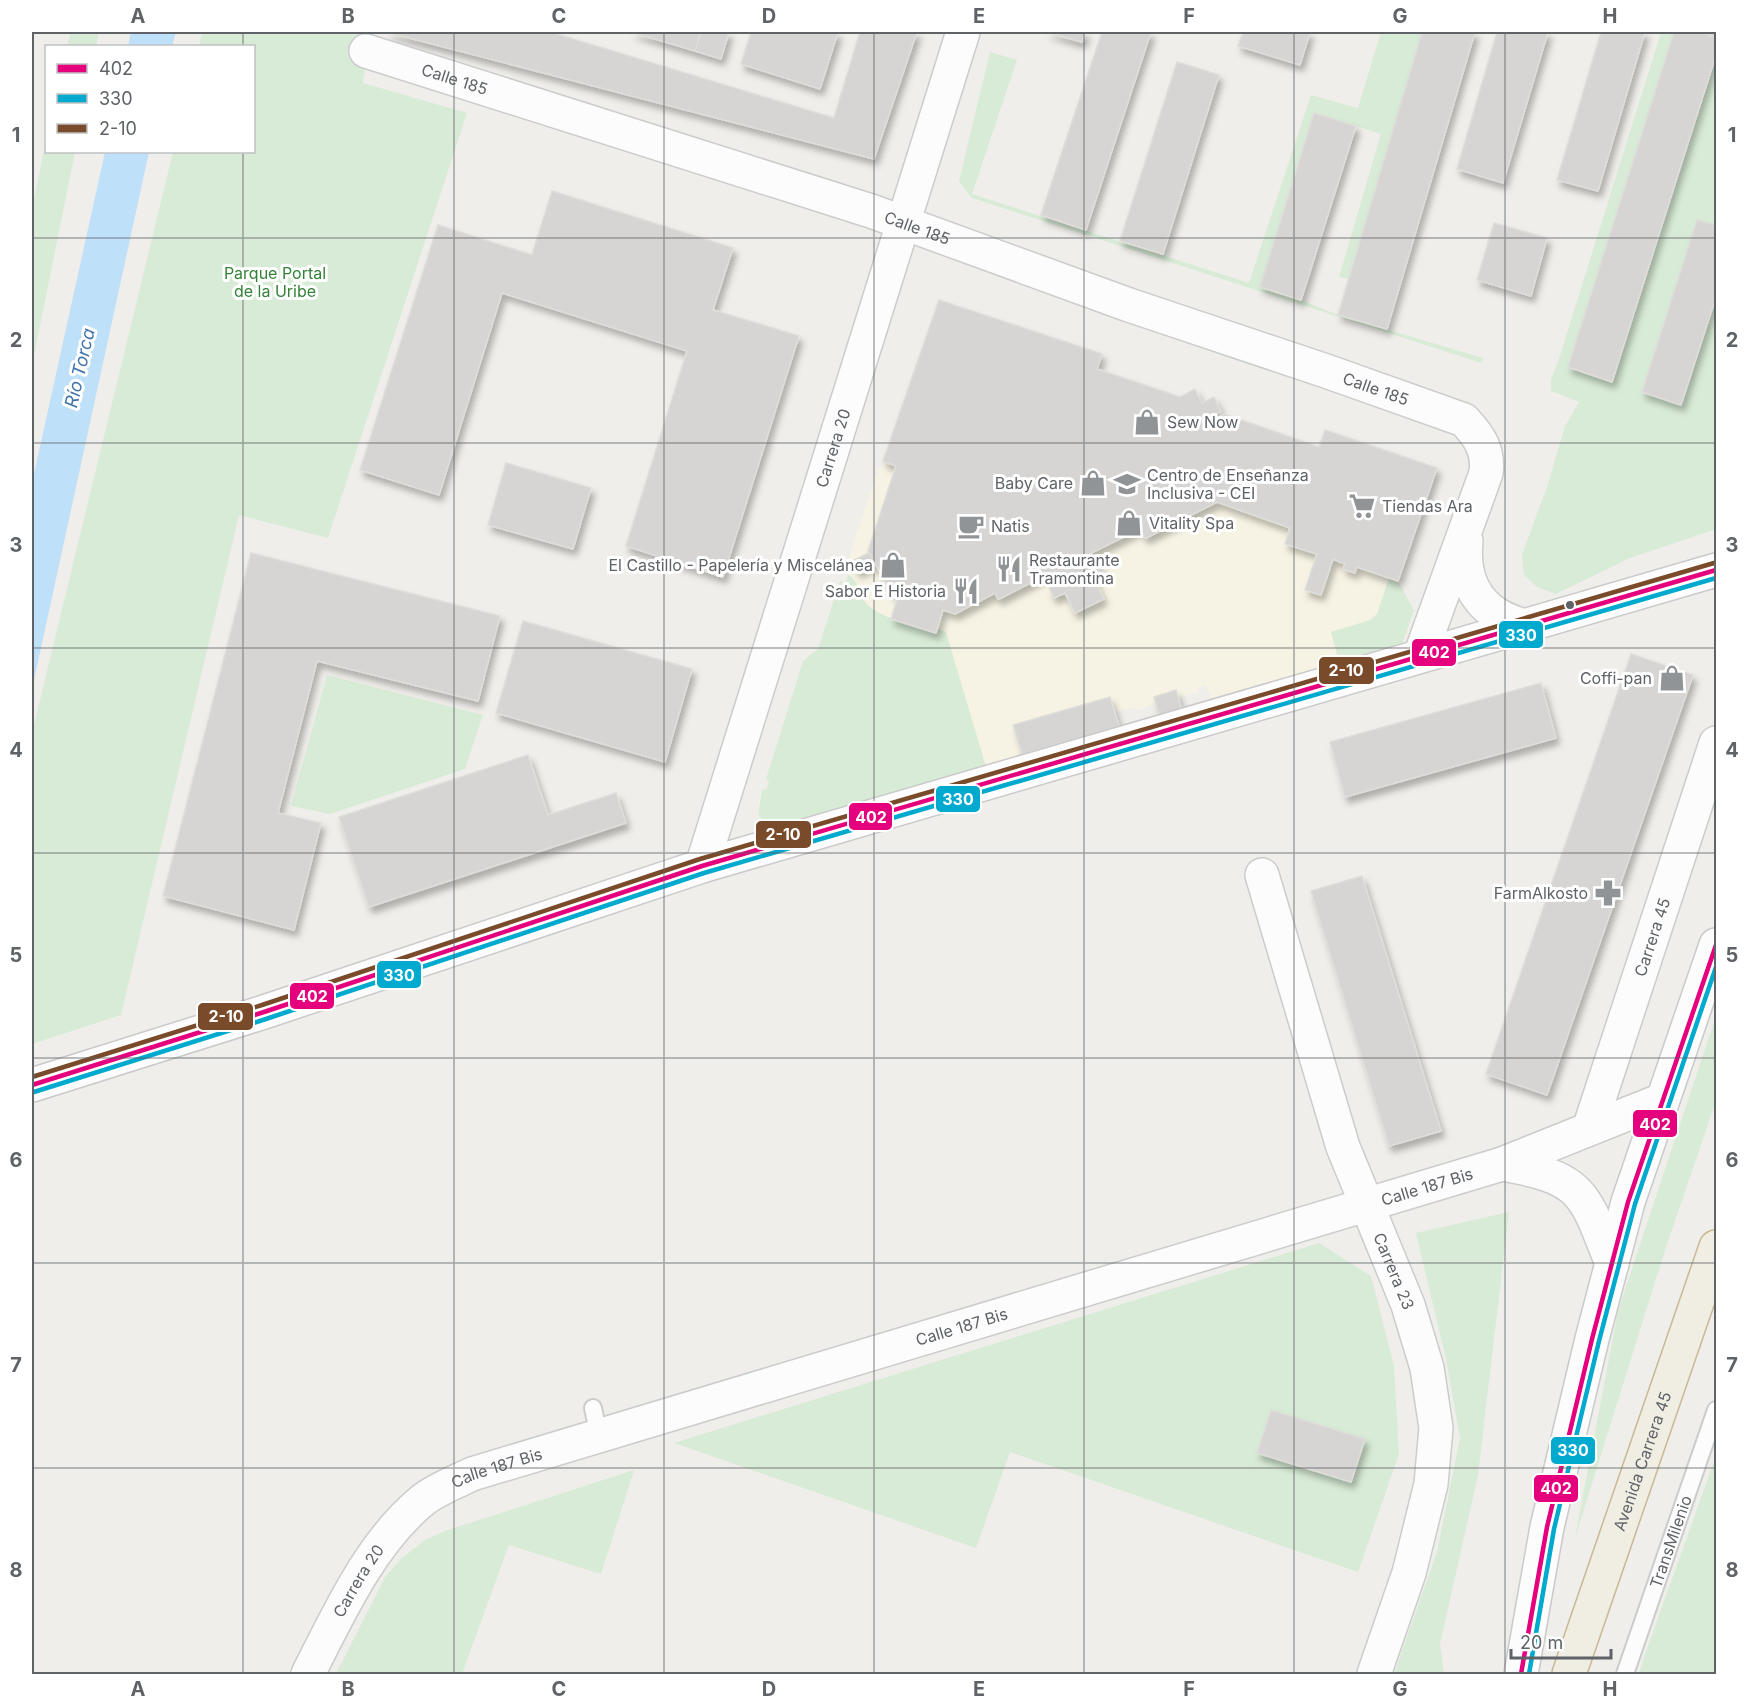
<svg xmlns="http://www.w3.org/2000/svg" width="1748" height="1706" viewBox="0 0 1748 1706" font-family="Inter,sans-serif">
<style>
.commercial{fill:#f7f3e4}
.green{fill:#d8ebd6}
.water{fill:#bfe0f9}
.building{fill:#d6d5d3;stroke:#deddd9;stroke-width:1.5;filter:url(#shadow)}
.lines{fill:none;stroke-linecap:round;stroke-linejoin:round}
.lane-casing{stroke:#cbcccc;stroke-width:20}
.street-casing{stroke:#cbcccc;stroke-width:36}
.secondary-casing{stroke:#cacacb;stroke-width:36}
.highway-casing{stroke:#c8b996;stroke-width:36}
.lane{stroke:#fdfcfc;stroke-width:16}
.street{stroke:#fdfcfc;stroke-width:33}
.secondary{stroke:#fdfcfc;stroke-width:33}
.highway{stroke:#f0ede3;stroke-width:33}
.bus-1-casing{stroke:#fff;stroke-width:9}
.bus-2-casing{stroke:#fff;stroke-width:9}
.bus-3-casing{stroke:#fff;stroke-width:9}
.bus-1{stroke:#e5007d;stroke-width:4.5}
.bus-2{stroke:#00a9ce;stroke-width:4.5}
.bus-3{stroke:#7a4b2a;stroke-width:4.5}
.grid{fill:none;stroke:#5f6368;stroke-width:1.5;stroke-opacity:0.55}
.bus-dot{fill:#5f6368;stroke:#fff;stroke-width:2}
.labels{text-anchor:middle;stroke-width:6;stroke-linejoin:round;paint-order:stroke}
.street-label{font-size:16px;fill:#5f6368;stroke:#fff}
.park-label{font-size:16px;fill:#348238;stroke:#fff}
.poi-label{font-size:16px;fill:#5f6368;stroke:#fff;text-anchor:start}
.water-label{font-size:18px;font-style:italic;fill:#4174aa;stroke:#fff}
.line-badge{stroke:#fff;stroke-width:2}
.badge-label{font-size:16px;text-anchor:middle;font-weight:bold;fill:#fff}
.neatline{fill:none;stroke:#5f6368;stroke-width:2}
.grid-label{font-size:20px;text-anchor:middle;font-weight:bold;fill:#5f6368}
</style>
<defs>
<filter id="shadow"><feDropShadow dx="3.5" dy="6" stdDeviation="3" flood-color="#0004"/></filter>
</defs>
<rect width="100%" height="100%" fill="#efeeea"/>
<polygon class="commercial" points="939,300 1102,354 1098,369 1180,397 1195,389 1202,403 1214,397 1221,412 1210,417 1211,420 1224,414 1319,447 1325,430 1333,433 1409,548 1398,581 1414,610 1399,653 1249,696 1246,688 1212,699 1206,685 1197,688 1198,692 1178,698 1182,711 1160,717 1156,704 1136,710 1135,707 1115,712 1119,726 1090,734 1092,742 770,826 763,821 758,814 758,804 762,789 766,790 769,781 766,779 803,661 818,649 840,581 846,582 850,567 847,566 857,532 879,468 888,463 883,461"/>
<g class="green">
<polygon points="71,32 99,32 96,46 67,46"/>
<polygon points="202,32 370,32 363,83 467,113 328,538 239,515 121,1015 32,1044 32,733 173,152 254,152 254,46 199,46"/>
<polygon points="1381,32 1422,32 1349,279 1339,277 1381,134 1314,113 1260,286 1301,300 1338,315 1483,358 1481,363 972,198 959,181 990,52 1017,60 972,194 1249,283 1311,95 1358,108"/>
<polygon points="1661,32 1674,32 1568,367 1613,381 1716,58 1716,225 1697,220 1642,392 1681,405 1716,297 1716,529 1630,558 1556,594 1537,587 1524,575 1522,555 1547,487 1565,426 1579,402 1551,391 1551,379 1558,362"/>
<polygon points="46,141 46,152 75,152 32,365 32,209"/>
<path d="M848,575c12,6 11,23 21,31 22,19 52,15 77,26l41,138 -207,58c-11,-2 -16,-5 -22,-14l4,-25 4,1 3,-9 -3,-2 37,-118 15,-12 22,-68 6,1z"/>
<polygon points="1389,578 1398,581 1414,610 1399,653 1346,663 1344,656 1338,658 1331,632 1370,620 1377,614"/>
<polygon points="327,675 483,715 465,769 330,814 291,806"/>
<polygon points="1716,1016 1716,1101 1666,1247 1575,1538 1618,1311"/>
<polygon points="1509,1212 1478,1475 1440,1644 1444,1674 1394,1674 1437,1552 1460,1438 1446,1359 1416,1233"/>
<polygon points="1319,1243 1371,1276 1394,1366 1399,1454 1358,1572 1010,1452 976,1548 674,1443"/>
<polygon points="1716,1456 1716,1674 1639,1674 1644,1657"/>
<polygon points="634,1470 601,1574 509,1545 462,1674 336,1674 385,1577 402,1558 425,1540 445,1531"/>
</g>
<g class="water">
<polygon points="131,32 176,32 172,46 128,46"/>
<polygon points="105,152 149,152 32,689 32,483"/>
</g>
<g class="building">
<polygon points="386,32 550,32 834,118 860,32 917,32 874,159"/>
<polygon points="632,32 701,32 695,51"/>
<polygon points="701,32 729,32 721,59 695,51"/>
<polygon points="751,32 838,32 820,89 741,64"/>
<polygon points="1047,32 1086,32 1082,42"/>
<polygon points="1102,32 1151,32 1086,230 1041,215"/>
<polygon points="1243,32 1310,32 1300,65 1238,46"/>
<polygon points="1422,32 1475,32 1387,329 1338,315"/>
<polygon points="1497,32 1548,32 1503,183 1457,169"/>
<polygon points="1601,32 1645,32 1598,191 1557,180"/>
<polygon points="1674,32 1699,32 1716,37 1716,55 1612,382 1568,367"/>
<polygon points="1699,32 1716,32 1716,37"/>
<polygon points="1177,62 1219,75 1163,254 1120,241"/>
<polygon points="1314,113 1356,126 1301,300 1260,287"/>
<polygon points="552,191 733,248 713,310 799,336 723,577 626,546 687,351 502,293 439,495 360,470 438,225 532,255"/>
<polygon points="1697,220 1716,225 1716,297 1681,405 1642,392"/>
<polygon points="1494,223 1547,238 1531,296 1477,280"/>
<polygon points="939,300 1102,354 1097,369 1180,397 1195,389 1202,403 1214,397 1221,412 1210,417 1211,421 1224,414 1319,447 1325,430 1437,468 1398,581 1357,567 1355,573 1343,569 1345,564 1333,559 1321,595 1305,590 1317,554 1285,544 1290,528 1217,502 1146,538 1145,538 1140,529 1083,557 1089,569 1100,564 1105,573 1094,579 1104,599 1075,613 1065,593 1054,598 1049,588 1060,583 1054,571 1001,598 998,599 995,593 955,614 943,610 936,633 891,619 898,596 892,594 868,551 896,466 883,461"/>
<polygon points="506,463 591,488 573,549 488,525"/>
<polygon points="251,553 500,616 478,701 317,661 278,813 321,823 294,930 163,896"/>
<polygon points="869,553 875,564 858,572 852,561"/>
<polygon points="523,621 692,669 665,762 496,713"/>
<polygon points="1631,654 1693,675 1547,1095 1486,1074"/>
<polygon points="1541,683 1556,738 1345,797 1330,742"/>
<polygon points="1176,690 1182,711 1160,717 1154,697"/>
<polygon points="1110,697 1119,726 1022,754 1013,725"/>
<polygon points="528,755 548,815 616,793 626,823 369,907 339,817"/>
<polygon points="1362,876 1441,1131 1389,1146 1311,891"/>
<polygon points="1271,1410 1365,1439 1351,1482 1257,1453"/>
</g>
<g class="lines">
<g class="lane-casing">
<g id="lane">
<polyline points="593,1408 599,1436"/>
<path id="s1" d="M1625,1674l91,-264"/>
</g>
</g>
<g class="street-casing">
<g id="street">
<path id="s2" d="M366,51l505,160 258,94 197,66 138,49c15,16 25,30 22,53l-66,183"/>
<path d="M1466,541c-3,29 4,57 32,74 8,5 17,8 26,11"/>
<path id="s3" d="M702,866l261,-834"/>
<path id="s4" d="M1262,875l81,272 65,158 19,63 9,60 -5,56 -22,89 -35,101"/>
<path id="s5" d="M1589,1129l127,-386"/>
<path d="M1502,1164c81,14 82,28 110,100"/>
<path id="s6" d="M308,1674c30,-59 63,-132 115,-174 14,-11 33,-18 49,-26l1030,-310 160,-64"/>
</g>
</g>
<g class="secondary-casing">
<g id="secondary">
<polyline points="32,1085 264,1012 702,866 1716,570"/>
<polyline points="1521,1674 1547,1527 1592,1339 1628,1202 1716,945"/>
</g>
</g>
<g class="highway-casing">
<g id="highway">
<path id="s7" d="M1569,1674l147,-427"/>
</g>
</g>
<use href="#lane" class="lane"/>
<use href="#street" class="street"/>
<use href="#secondary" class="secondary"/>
<use href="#highway" class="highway"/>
<g class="bus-1-casing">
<g id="bus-1">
<polyline points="32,1085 264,1012 702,866 1716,570"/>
<polyline points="1521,1674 1547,1527 1592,1339 1628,1202 1716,945"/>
</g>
</g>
<g class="bus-2-casing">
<g id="bus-2">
<polyline points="34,1092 266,1019 704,873 1716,578"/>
<polyline points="1529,1674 1554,1529 1599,1341 1635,1204 1716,967"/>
</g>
</g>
<g class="bus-3-casing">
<polyline id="bus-3" points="32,1077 262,1005 700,859 1714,563"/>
</g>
<use href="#bus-1" class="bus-1"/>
<use href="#bus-2" class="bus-2"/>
<use href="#bus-3" class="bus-3"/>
</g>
<path class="grid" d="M243,32v14M454,32v1642M664,32v1642M874,32v1642M1084,32v1642M1294,32v1642M1505,32v1642M243,152v1522M32,238h1684M32,443h1684M32,648h1684M32,853h1684M32,1058h1684M32,1263h1684M32,1468h1684"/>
<defs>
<g id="shop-bare" transform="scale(2.07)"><path d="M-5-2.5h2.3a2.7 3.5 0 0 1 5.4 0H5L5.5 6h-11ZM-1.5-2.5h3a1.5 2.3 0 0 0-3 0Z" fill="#919496" stroke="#fff" stroke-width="2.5" paint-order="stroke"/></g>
<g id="school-bare" transform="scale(2.07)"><path d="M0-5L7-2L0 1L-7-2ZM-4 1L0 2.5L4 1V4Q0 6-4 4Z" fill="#919496" stroke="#fff" stroke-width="2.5" paint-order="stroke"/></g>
<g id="supermarket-bare" transform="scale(2.07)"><path d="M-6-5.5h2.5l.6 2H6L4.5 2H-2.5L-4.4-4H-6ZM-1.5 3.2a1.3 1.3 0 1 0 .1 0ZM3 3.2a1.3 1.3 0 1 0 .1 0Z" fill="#919496" stroke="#fff" stroke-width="2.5" paint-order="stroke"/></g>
<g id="cafe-bare" transform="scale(2.07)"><path d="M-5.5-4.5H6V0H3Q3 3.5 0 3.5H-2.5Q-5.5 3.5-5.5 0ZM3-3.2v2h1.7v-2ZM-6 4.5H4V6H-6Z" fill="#919496" stroke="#fff" stroke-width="2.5" paint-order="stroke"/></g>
<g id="restaurant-bare" transform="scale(2.07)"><path d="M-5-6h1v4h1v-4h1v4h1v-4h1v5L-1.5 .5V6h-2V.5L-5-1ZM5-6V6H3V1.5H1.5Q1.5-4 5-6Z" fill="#919496" stroke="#fff" stroke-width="2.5" paint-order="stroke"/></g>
<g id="pharmacy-bare" transform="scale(2.07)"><path d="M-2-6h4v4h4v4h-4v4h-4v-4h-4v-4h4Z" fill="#919496" stroke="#fff" stroke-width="2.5" paint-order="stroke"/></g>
</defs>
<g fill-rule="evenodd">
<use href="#shop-bare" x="1147" y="422"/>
<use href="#shop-bare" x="1093" y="483"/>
<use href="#school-bare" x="1127" y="484"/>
<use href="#supermarket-bare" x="1362" y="506"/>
<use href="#shop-bare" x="1129" y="523"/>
<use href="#cafe-bare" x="971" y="526"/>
<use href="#shop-bare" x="893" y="565"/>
<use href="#restaurant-bare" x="1009" y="569"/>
<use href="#restaurant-bare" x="966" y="591"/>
<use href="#shop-bare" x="1672" y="678"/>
<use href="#pharmacy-bare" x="1608" y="893"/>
</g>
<circle class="bus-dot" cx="1570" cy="605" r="5"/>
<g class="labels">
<g class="street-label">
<text dy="6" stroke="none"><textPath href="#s2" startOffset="93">Calle 185</textPath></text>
<text dy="6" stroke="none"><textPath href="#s2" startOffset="579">Calle 185</textPath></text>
<text dy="6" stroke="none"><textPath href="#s2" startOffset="1065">Calle 185</textPath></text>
<text dy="6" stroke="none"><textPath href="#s3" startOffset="438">Carrera 20</textPath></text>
<text dy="6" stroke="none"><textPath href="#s5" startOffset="202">Carrera 45</textPath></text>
<text dy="6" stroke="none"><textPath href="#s6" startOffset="1263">Calle 187 Bis</textPath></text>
<text dy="6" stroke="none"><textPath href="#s4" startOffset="418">Carrera 23</textPath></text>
<text dy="6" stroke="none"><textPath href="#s6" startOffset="777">Calle 187 Bis</textPath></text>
<text dy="6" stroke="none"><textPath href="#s7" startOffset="225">Avenida Carrera 45</textPath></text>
<text dy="6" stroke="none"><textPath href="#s6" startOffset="291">Calle 187 Bis</textPath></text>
<text dy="6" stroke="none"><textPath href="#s1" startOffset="140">TransMilenio</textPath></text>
<text dy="6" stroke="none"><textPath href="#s6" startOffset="106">Carrera 20</textPath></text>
</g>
<g class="park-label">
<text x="275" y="279">Parque Portal<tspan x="275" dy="18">de la Uribe</tspan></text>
</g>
<g class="poi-label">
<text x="1167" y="428">Sew Now</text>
<text x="1147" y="481">Centro de Enseñanza<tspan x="1147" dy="18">Inclusiva - CEI</tspan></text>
<text x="1073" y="489" text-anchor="end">Baby Care</text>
<text x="1382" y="512">Tiendas Ara</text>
<text x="1149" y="529">Vitality Spa</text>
<text x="991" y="532">Natis</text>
<text x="1029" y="566">Restaurante<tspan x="1029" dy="18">Tramontina</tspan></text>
<text x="873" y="571" text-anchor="end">El Castillo - Papelería y Miscelánea</text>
<text x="946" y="597" text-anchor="end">Sabor E Historia</text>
<text x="1652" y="684" text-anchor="end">Coffi-pan</text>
<text x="1588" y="899" text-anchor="end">FarmAlkosto</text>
</g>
<g class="water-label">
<text transform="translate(80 368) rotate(-77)" y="6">Río Torca</text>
</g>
</g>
<g class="line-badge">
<rect x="1498" y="620" width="46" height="29" rx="6" fill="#00a9ce"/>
<rect x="1411" y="638" width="46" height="29" rx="6" fill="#e5007d"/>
<rect x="1318" y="656" width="57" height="29" rx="6" fill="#7a4b2a"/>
<rect x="935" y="785" width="46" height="28" rx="6" fill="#00a9ce"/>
<rect x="848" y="802" width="45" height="29" rx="6" fill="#e5007d"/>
<rect x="755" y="820" width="57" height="29" rx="6" fill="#7a4b2a"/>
<rect x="376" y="960" width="46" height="29" rx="6" fill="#00a9ce"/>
<rect x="289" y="982" width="46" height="28" rx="6" fill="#e5007d"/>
<rect x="197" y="1002" width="57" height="29" rx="6" fill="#7a4b2a"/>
<rect x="1632" y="1109" width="46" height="29" rx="6" fill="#e5007d"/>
<rect x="1550" y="1436" width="46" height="29" rx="6" fill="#00a9ce"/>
<rect x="1533" y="1474" width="46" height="29" rx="6" fill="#e5007d"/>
</g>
<g class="badge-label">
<text x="1521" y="641">330</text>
<text x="1434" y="658">402</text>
<text x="1346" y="676">2-10</text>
<text x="958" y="805">330</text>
<text x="871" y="823">402</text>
<text x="783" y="840">2-10</text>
<text x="399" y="981">330</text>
<text x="312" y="1002">402</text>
<text x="226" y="1022">2-10</text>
<text x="1655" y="1130">402</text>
<text x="1573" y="1456">330</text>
<text x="1556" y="1494">402</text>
</g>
<rect width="1748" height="1706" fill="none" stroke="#ffffff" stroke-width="66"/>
<rect x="45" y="45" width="210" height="108" fill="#ffffff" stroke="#bfc1c3" stroke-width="1.5"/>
<rect x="57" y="64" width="30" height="9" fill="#e5007d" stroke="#bfc1c3" stroke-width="1.5"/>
<text x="99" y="75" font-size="18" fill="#5f6368">402</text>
<rect x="57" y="94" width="30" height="9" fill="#00a9ce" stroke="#bfc1c3" stroke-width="1.5"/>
<text x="99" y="105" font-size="18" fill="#5f6368">330</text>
<rect x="57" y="124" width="30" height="9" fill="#7a4b2a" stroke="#bfc1c3" stroke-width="1.5"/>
<text x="99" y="135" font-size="18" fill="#5f6368">2-10</text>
<path d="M1511 1649v9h100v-9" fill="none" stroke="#5f6368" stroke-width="3"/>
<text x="1520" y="1649" font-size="18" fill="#5f6368" stroke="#ffffff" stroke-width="4.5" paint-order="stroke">20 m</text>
<rect x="33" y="33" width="1682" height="1640" class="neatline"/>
<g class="grid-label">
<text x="138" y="23">A</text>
<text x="348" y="23">B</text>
<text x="559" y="23">C</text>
<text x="769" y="23">D</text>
<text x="979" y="23">E</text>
<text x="1189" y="23">F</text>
<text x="1400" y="23">G</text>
<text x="1610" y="23">H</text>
<text x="16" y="142">1</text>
<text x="1732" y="142">1</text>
<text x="16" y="347">2</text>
<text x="1732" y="347">2</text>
<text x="16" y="552">3</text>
<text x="1732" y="552">3</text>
<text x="16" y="757">4</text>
<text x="1732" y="757">4</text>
<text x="16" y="962">5</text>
<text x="1732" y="962">5</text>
<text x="16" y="1167">6</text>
<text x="1732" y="1167">6</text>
<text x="16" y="1372">7</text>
<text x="1732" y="1372">7</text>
<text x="16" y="1577">8</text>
<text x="1732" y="1577">8</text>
<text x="138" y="1696">A</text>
<text x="348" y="1696">B</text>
<text x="559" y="1696">C</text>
<text x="769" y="1696">D</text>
<text x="979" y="1696">E</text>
<text x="1189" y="1696">F</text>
<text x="1400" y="1696">G</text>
<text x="1610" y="1696">H</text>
</g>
</svg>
